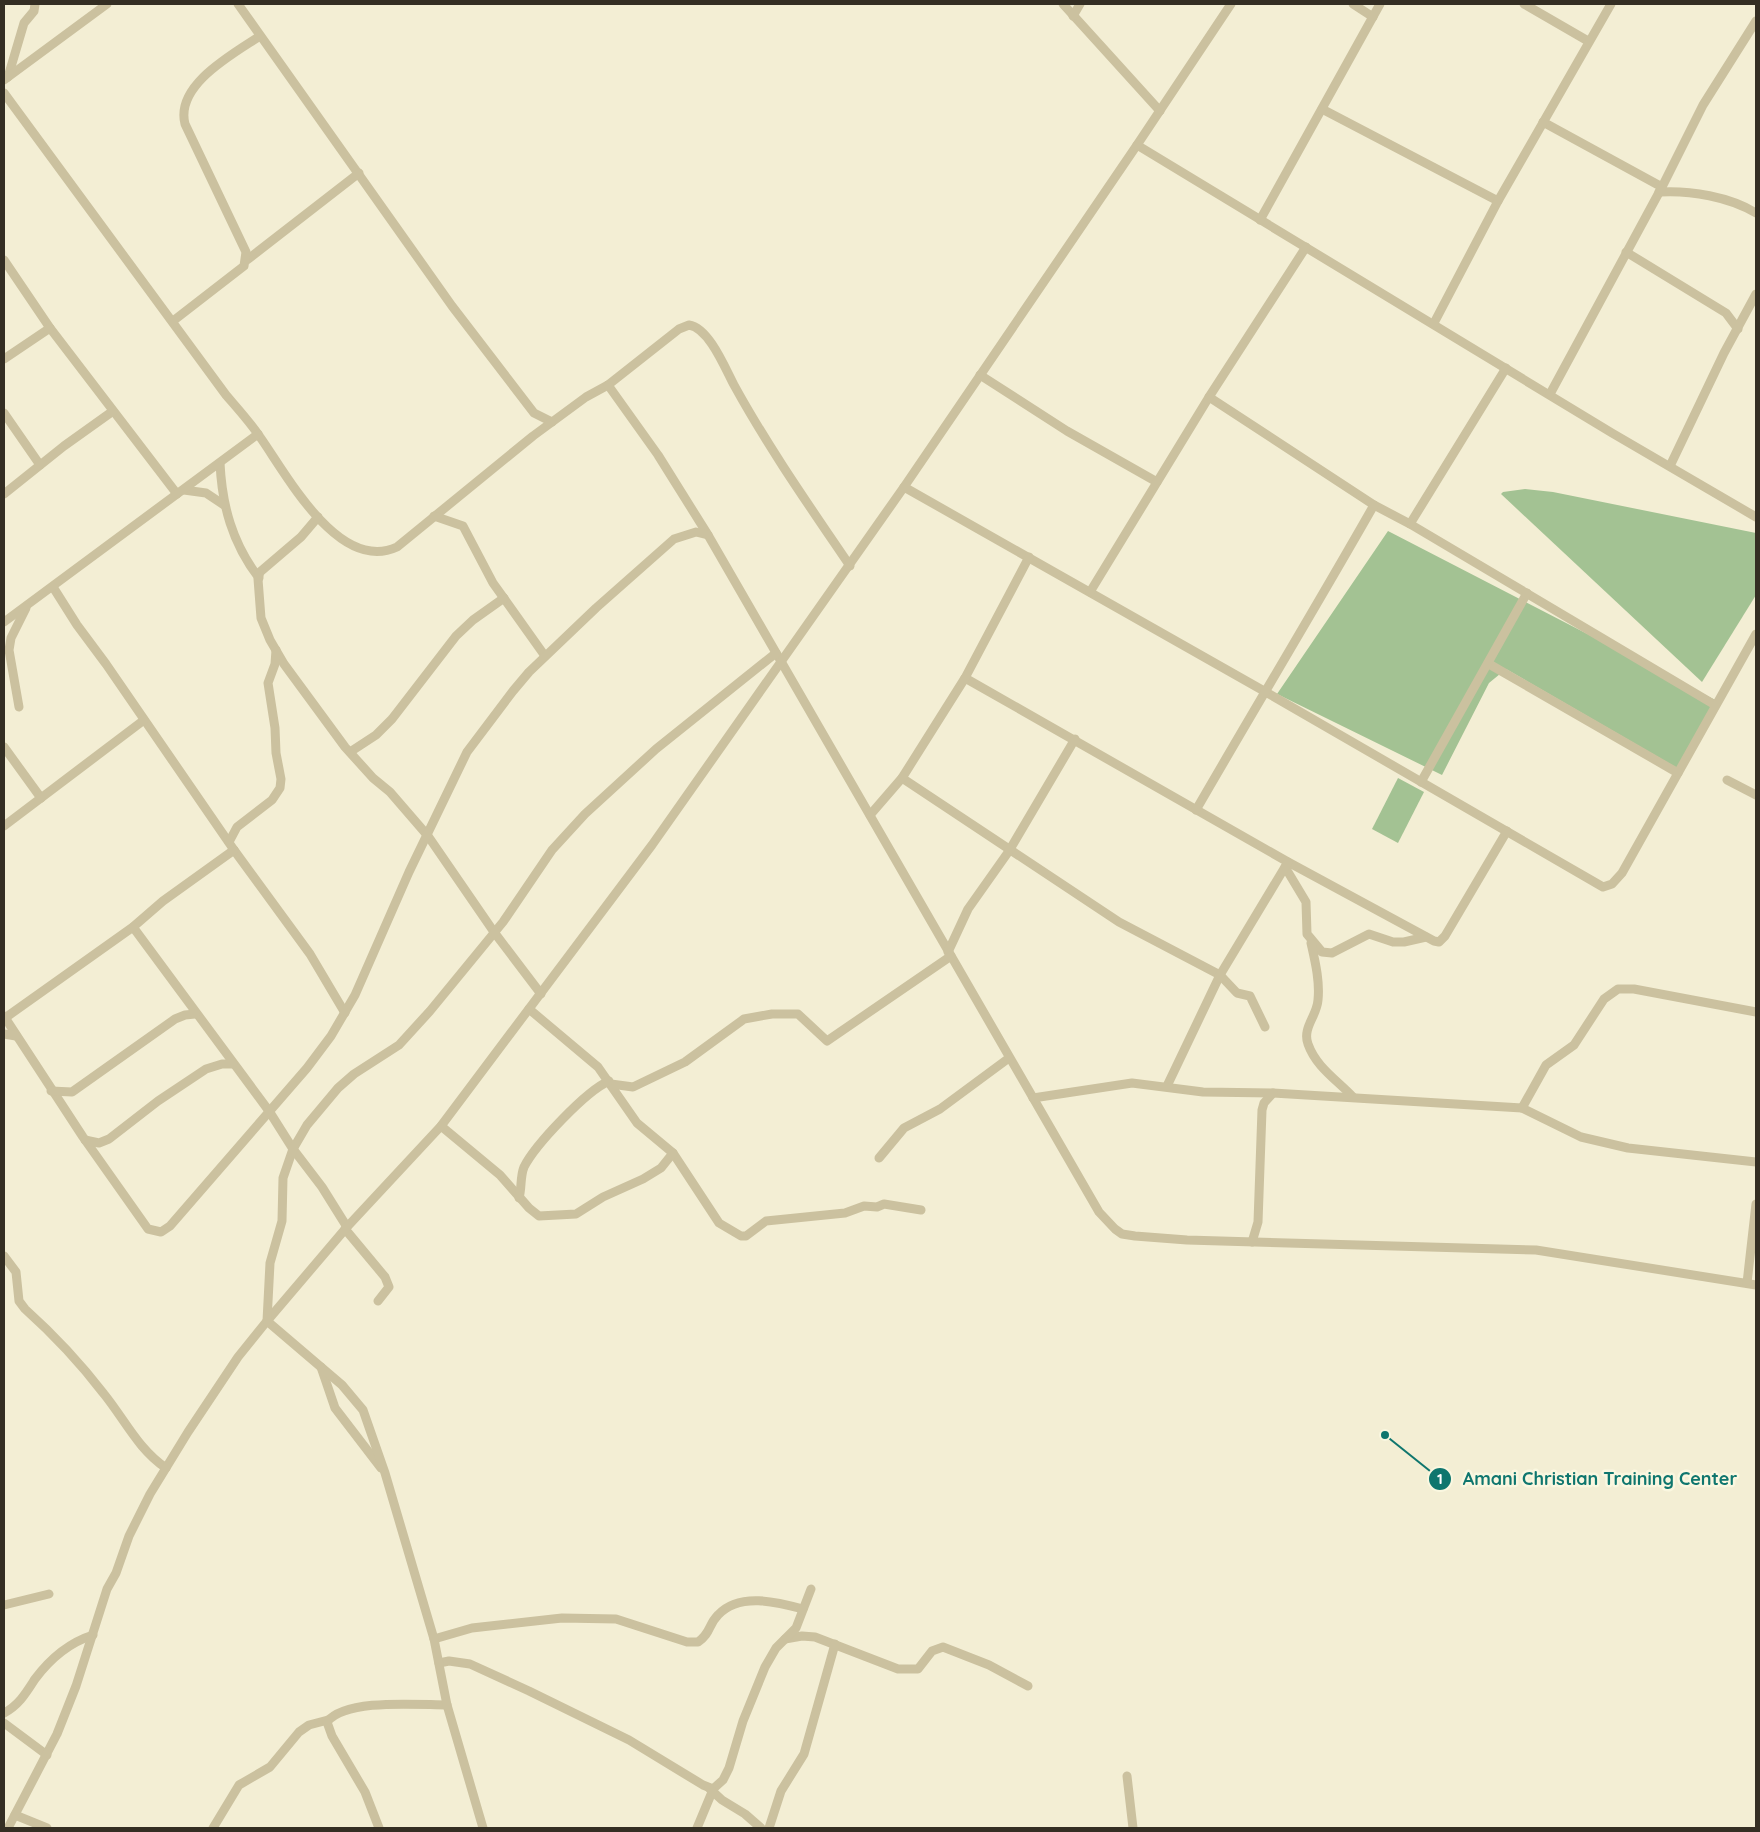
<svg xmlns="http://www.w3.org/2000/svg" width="1760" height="1832" viewBox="0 0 1760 1832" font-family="Quicksand,sans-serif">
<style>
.green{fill:#a3c293}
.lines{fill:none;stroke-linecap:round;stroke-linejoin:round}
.minor{stroke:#cbc19f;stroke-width:9}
.leader{fill:none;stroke:#0f766e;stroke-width:2}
.callout-dot{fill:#0f766e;stroke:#faf7e0;stroke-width:2}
.mark-label{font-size:15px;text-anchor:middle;font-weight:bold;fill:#fff}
.callout-label{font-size:18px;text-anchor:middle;font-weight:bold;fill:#0f766e;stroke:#faf7e0;stroke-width:5;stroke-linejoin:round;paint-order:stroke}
</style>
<rect width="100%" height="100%" fill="#f3eed4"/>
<g class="green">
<polygon points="1525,489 1553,492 1756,533 1756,595 1702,682 1501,494 1503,492"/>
<polygon points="1388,531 1721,703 1682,771 1506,669 1489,683 1442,775 1277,694"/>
<polygon points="1398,778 1424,792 1398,843 1372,829"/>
</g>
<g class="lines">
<g class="minor">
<polyline points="238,4 452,306 534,413 552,422"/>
<polyline points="1063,4 1160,111"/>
<polyline points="1353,4 1373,17"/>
<polyline points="1524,4 1588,41"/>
<polyline points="1073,16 1080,4"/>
<polyline points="8,77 24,23 34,11 35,4"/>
<polyline points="4,80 107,4"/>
<path d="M4,93l222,302c12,14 24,27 34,42 27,38 79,137 137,110l136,-111 53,-39 22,-12 71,-56 10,-4c20,3 36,43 45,60 34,62 76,122 116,181"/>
<polyline points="1322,109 1498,201"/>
<polyline points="1543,122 1662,187"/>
<polyline points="1137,145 1612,433 1756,517"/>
<path d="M1659,192c31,-2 71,5 97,21"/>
<polyline points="1260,220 1380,4"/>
<polyline points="1626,252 1726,313 1738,329"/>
<polyline points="4,260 50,328 177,494"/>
<polyline points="247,260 359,173"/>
<path d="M173,321l71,-55 2,-14 -61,-128c-10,-39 48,-70 75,-88"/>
<polyline points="1434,323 1498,201 1611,4"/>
<polyline points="4,359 50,328"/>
<polyline points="980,375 1067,431 1157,482"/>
<polyline points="608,385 658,455 708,535 1099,1212 1115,1229 1122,1234 1135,1236 1187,1240 1536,1250 1756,1285"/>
<polyline points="1550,394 1662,187 1703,105 1756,21"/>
<polyline points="1209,397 1374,505 1410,524 1715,705"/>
<polyline points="4,413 40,465"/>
<path d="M220,463c2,42 12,80 39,115"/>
<polyline points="1670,466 1724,353 1756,294"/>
<polyline points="904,487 1264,691 1603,887 1612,884 1622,873 1756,634"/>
<polyline points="184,490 206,493 224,505"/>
<polyline points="4,494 64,446 113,411"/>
<polyline points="434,516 463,526 493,583 545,656"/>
<polyline points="318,517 301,537 260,572 258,579 261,618 270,640 284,664 345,747 373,778 390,792 428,836 494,932 541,994"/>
<polyline points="1410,524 1506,368"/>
<polyline points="53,587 77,625 106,664 234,850 310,954 345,1013"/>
<polyline points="1090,592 1209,397 1306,247"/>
<polyline points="4,622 258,434"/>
<polyline points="1489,664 1678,773"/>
<polyline points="965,678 1288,862 1434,941 1439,942 1445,936 1507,831"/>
<polyline points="19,707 9,650 11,638 26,608"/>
<polyline points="4,747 41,798"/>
<polyline points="350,752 376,735 392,719 456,636 473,620 504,598"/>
<polyline points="902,778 1119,922 1220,975 1237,993 1250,996 1265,1027"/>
<polyline points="1727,780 1756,795"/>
<polyline points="1421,782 1527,593"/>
<path d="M1196,810c59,-102 120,-203 178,-305"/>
<polyline points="870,815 902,778 965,678 1029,557"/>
<polyline points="4,826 144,720"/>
<polyline points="229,842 237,827 272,800 280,788 281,779 276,753 275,728 268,683 275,664 276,650"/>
<polyline points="1285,867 1306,902 1307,934 1322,952 1332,953 1369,934 1393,942 1404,942 1426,937"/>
<polyline points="133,927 269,1111 293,1149 322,1187 347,1227"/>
<path d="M1311,943c4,18 9,38 7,57 -1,16 -16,28 -10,44 8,23 29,36 45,53"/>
<polyline points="948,952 968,909 1009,851 1075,739"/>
<polyline points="529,1009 598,1067 637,1123 673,1153 719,1223 741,1236 746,1236 766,1221 845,1213 864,1206 877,1207 884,1204 921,1210"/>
<polyline points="4,1016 83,1137 148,1229 161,1232 170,1226 307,1068 331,1036 355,995 409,872 467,752 513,691 529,672 596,608 674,539 696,532 708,535"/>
<polyline points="5,1018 133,927 163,901 234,850"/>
<polyline points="4,1034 16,1036"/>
<polyline points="611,1084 633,1087 685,1062 744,1019 772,1014 798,1014 827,1041 951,956"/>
<polyline points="1167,1086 1220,975 1288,862"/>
<polyline points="51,1091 72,1092 175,1019 185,1015 195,1014"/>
<polyline points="1033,1098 1132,1083 1203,1092 1273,1093 1522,1108 1581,1137 1628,1148 1756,1162"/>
<polyline points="1522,1108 1546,1065 1574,1045 1604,999 1618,989 1634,989 1756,1012"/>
<polyline points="441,1126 500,1175 529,1208 539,1216 576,1214 603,1197 643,1179 661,1168 673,1153"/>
<polyline points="85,1140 99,1143 109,1139 158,1101 206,1069 222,1064 233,1064"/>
<polyline points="879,1158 904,1128 940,1109 1009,1058"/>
<path d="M519,1198c3,-11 1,-21 5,-31 11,-22 62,-76 85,-86"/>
<polyline points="345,1229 385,1277 389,1287 378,1301"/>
<polyline points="1252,1242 1258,1222 1262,1110 1264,1103 1273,1093"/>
<path d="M4,1256l12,16 3,29 6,8c29,26 56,55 79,85 21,26 34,55 62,74"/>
<polyline points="1747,1283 1756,1204"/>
<polyline points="321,1367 335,1408 381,1468"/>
<polyline points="4,1605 49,1594"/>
<path d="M434,1639l38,-11 90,-10 54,1 71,23h11c13,-9 10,-17 20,-27 21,-23 59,-13 85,-6"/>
<polyline points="785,1639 802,1636 815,1637 898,1669 918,1669 932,1651 943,1647 989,1665 1028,1686"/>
<polyline points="439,1663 449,1661 470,1664 529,1691 629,1740 703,1785 713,1789 723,1780 729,1768 743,1721 765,1667 776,1648 796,1628 811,1589"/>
<path d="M4,1713c15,-8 22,-20 31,-34 15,-20 33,-36 58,-44"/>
<polyline points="4,1723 47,1755"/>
<polyline points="1127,1776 1133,1828"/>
<polyline points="709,1788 722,1800 745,1814 761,1828"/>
<polyline points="15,1815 47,1828"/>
<polyline points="8,1828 57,1734 76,1686 107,1589 116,1573 129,1536 150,1494 188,1432 238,1357 267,1321 347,1227 441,1126 652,845 904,487 1137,145 1231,4"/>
<polyline points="213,1828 239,1785 270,1767 299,1732 309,1725 328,1720"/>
<path d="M379,1828l-14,-36 -33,-56 -5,-14c19,-24 92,-17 120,-17"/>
<polyline points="483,1828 447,1705 434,1639 385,1473 363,1410 342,1385 267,1321 270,1263 282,1221 283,1178 293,1149 307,1125 338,1088 354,1074 399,1045 430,1011 503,922 552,850 585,814 656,749 776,653"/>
<polyline points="697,1828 712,1792"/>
<polyline points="769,1828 781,1791 804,1754 835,1644"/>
</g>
</g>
<path class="leader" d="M1385 1435L1440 1479"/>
<g class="callout-dot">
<circle cx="1385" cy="1435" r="5"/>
<circle cx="1440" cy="1479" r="12"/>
</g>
<g class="mark-label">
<text x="1440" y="1484">1</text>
</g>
<g class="callout-label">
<text x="1600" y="1485">Amani Christian Training Center</text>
</g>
<rect width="1760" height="1832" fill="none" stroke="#342e23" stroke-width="10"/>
</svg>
